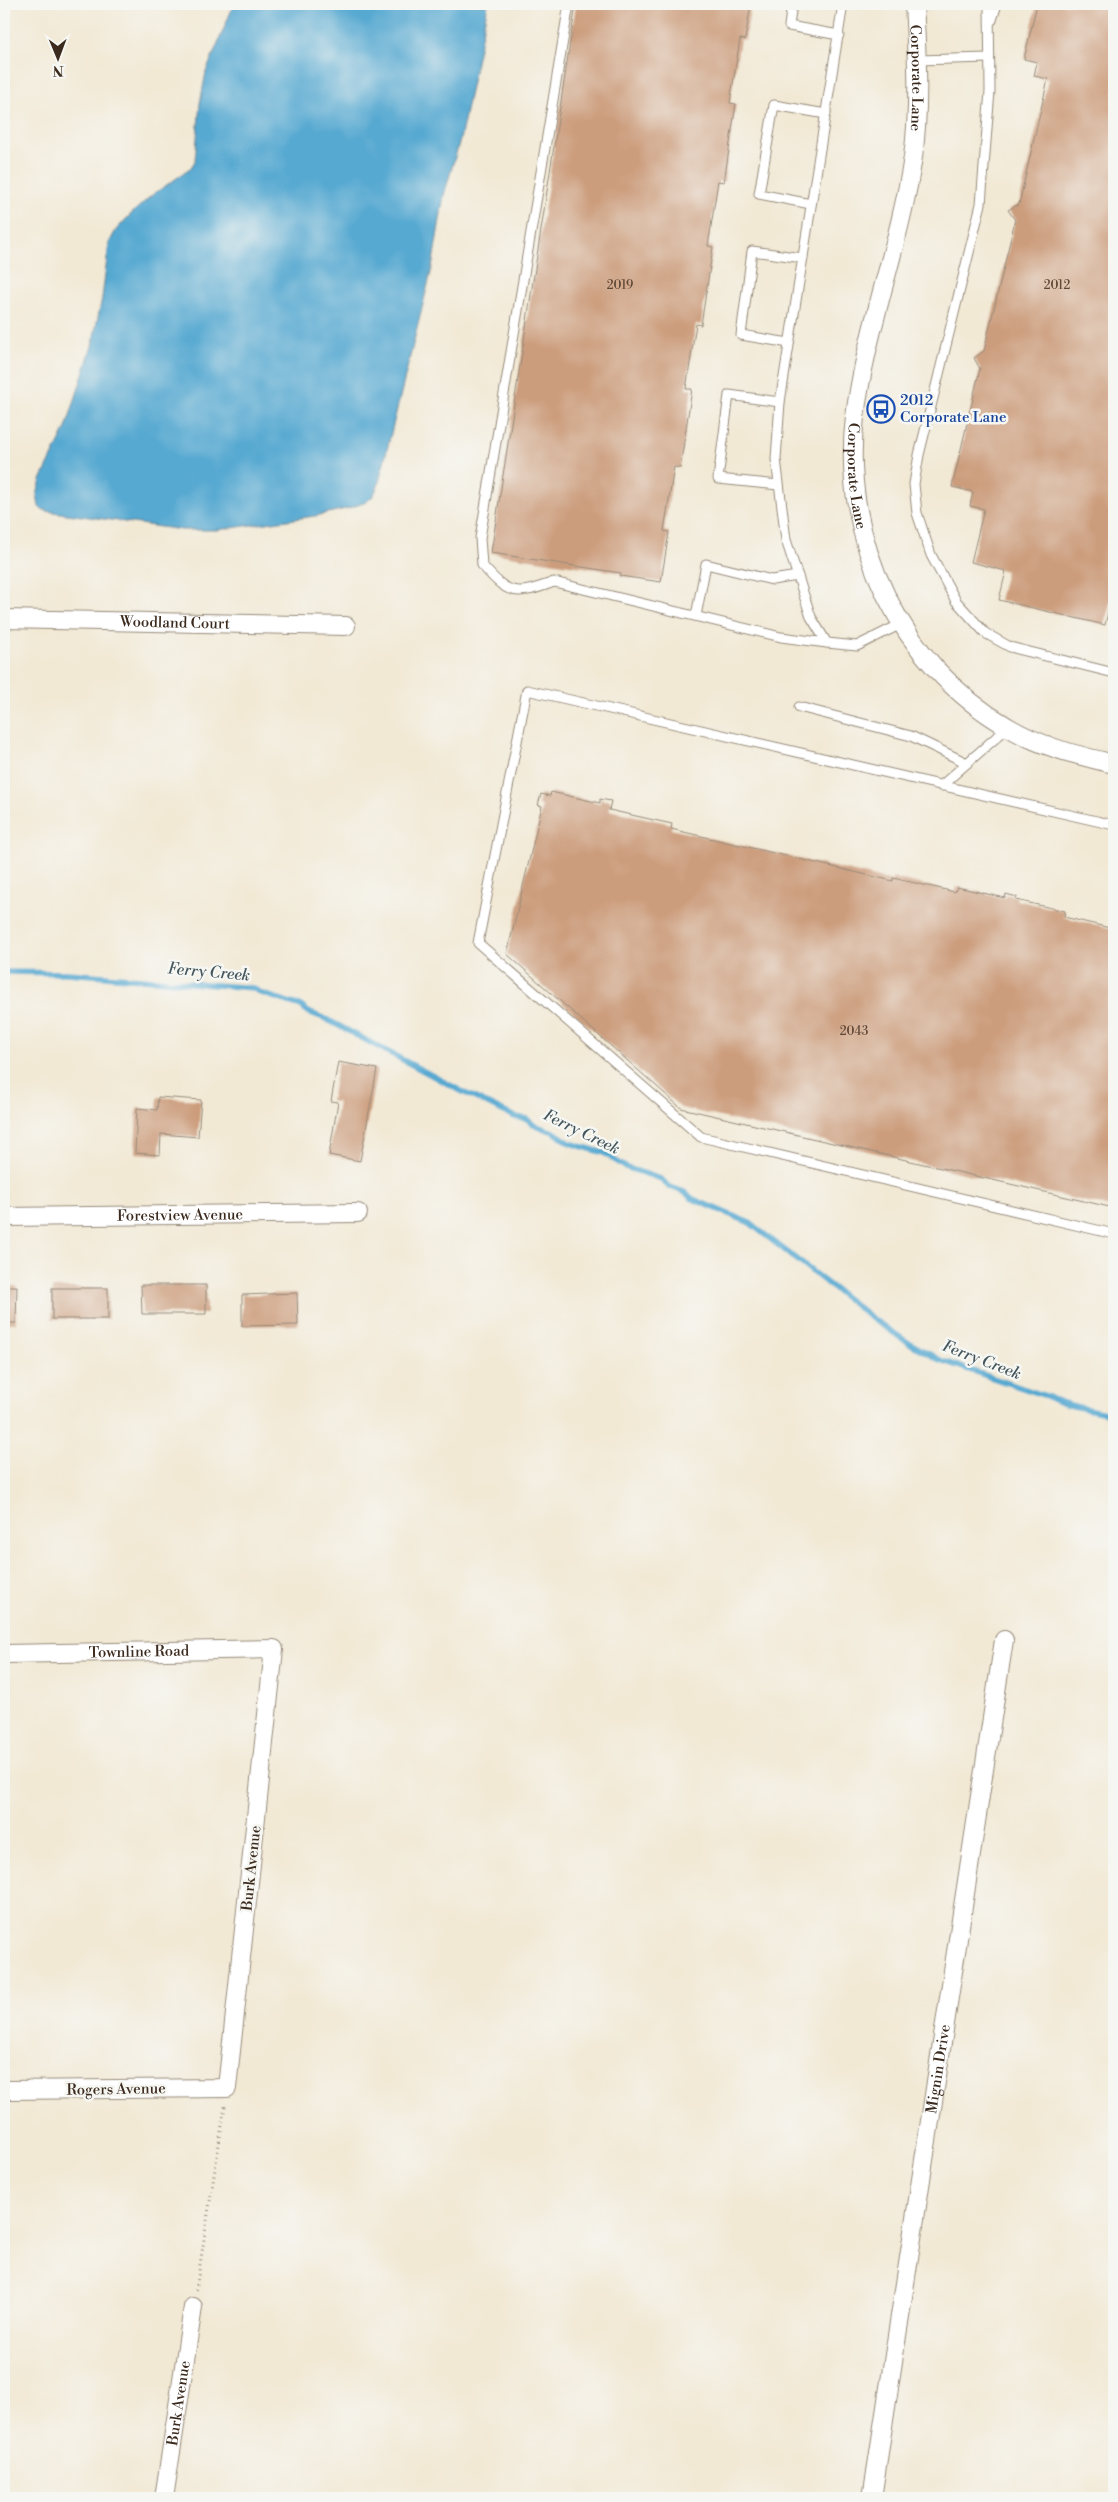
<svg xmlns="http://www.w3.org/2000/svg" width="1118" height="2502" viewBox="0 0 1118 2502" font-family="'Libre Bodoni',serif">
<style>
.water{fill:#56a9d1;stroke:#486a78}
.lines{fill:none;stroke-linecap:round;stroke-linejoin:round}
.stream{stroke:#56a9d1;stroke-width:5.5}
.building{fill:#cc9d7d}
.service-casing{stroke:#968a7a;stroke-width:11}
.minor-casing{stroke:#968a7a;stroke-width:20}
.path{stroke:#968a7a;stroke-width:3;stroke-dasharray:1 4;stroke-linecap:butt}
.service{stroke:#fff;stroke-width:9}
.minor{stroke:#fff;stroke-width:18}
.labels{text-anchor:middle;stroke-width:5;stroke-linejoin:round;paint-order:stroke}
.number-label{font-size:12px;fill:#5f4736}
.street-label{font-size:15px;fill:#3b2a1e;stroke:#f6f6f2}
.transit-label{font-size:15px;fill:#164399;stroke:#f6f6f2;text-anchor:start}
.water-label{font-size:16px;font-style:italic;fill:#44565d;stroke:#f6f6f2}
</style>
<rect width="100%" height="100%" fill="#f6f6f2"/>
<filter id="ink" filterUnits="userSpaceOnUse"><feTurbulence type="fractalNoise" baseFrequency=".02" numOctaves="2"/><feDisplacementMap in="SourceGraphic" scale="10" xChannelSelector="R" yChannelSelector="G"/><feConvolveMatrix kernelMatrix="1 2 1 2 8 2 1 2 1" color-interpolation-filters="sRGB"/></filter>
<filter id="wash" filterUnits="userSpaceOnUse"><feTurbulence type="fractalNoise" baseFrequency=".0096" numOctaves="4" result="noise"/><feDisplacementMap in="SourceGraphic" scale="20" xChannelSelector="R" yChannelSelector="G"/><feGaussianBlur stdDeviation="1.12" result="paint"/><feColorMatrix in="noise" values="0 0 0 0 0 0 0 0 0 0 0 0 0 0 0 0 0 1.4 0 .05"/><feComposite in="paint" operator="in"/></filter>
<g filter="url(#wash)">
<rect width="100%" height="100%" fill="#f2e9d5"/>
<polygon class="water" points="234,4 488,4 460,140 444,195 432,268 378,486 373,496 366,502 350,508 315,516 217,530 182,530 46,511 39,507 37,494 41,480 66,428 92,346 102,298 109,243 116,230 130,215 152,195 190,169 195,161 200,103 206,72"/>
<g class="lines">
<path class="stream" d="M4,972l63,1 186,15 7,5 41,13 7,6 18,7 139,74 50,24 12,2 7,6 20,7 16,11 34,10 21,14 36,12 7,7 16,6 9,7 57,24 124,97 32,21 34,19 109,37c10,8 50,14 65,18"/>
</g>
<g id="blocks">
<g class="building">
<polygon points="576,4 751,4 745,40 740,39 730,103 736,104 724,182 718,181 708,246 713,247 701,325 696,324 686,389 692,389 680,468 674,467 664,531 669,532 661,582 620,576 621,573 491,553"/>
<polygon points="1037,4 1114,4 1114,586 1105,625 999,600 1006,571 971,562 984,509 970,506 973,492 952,487 980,369 974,358 984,351 1015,220 1008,210 1019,204 1048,79 1034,76 1037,62 1024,59"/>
<polygon points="551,792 600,803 600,799 611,801 609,810 672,824 671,829 893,881 893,878 955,892 957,887 1005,898 1006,894 1017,897 1016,900 1065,911 1064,917 1114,929 1114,1208 681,1108 507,954 542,806 538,805 541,794 550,796"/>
<polygon points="338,1062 377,1069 360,1161 329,1155 338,1102 331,1101"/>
<polygon points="158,1097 201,1100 198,1137 161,1134 160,1155 135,1153 137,1108 157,1110"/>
<polygon points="141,1285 206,1285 206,1314 142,1314"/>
<polygon points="4,1286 17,1286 16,1323 4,1323"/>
<rect x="52" y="1288" width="56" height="31"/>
<polygon points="297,1293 298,1325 242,1326 242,1295"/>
</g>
</g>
</g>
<g filter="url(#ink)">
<use href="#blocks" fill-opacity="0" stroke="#968a7a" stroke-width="1"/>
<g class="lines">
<g class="service-casing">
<g id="service">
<path d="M569,4l-89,534 2,27c27,31 34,31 72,17l227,55 46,6"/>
<polyline points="792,4 789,26 839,35"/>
<polyline points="843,4 780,402 776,459 786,540 811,617 827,643 857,646 901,624"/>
<polyline points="989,4 990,91 981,204 919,455 914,484 917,513 931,555 956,601 985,633 1010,647 1114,673"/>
<polyline points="992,20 997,4"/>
<polyline points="917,60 989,58"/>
<polyline points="811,204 759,194 774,105 826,114"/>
<polyline points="789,343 741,335 752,251 803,258"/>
<polyline points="779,485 718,479 729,395 780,402"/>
<polyline points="696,616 706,564 772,580 798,576"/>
<polyline points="799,707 911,736 967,763"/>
<polyline points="941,786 1008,727"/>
<polyline points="1114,825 527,690 478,943 701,1137 1114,1234"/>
</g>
</g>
<g class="minor-casing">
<g id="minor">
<path id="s1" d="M914,4c3,51 6,102 -1,153 -13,88 -47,172 -58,260 -15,122 46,249 153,310 33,20 69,28 106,37"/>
<path id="s2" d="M4,619l342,7"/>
<path id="s3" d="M4,1217l354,-4"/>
<path id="s4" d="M4,1654l270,-5 -47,439 -223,2"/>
<path id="s5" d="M164,2498l29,-191"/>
<path id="s6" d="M872,2498l132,-858"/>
</g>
</g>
<polyline class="path" points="196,2290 225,2106"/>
<use href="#service" class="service"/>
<use href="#minor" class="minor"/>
</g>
</g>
<defs>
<g id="bus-ring" transform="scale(1.4375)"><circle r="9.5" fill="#f6f6f2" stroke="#1a4fb4" stroke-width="1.5"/><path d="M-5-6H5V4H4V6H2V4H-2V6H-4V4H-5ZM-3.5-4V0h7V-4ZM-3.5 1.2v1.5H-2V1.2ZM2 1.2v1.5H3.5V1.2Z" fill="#1a4fb4"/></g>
</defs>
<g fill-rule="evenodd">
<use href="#bus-ring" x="881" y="409"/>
</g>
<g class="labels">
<g class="number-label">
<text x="620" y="289">2019</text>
<text x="1057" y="289">2012</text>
<text x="854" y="1035">2043</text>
</g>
<g class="street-label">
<text dy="5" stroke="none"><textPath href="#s1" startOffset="74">Corporate Lane</textPath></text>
<text dy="5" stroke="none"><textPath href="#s1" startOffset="479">Corporate Lane</textPath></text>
<text dy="5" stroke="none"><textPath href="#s2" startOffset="171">Woodland Court</textPath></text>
<text dy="5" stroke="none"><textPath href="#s3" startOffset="176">Forestview Avenue</textPath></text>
<text dy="5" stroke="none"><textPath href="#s4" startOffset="135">Townline Road</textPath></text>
<text transform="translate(251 1868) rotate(-84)" y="5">Burk Avenue</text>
<text dy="5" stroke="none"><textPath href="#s6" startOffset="434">Mignin Drive</textPath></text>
<text transform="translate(116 2089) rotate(-1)" y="5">Rogers Avenue</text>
<text dy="5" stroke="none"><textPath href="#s5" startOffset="96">Burk Avenue</textPath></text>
</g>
<g class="transit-label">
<text x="900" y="405">2012<tspan x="900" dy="17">Corporate Lane</tspan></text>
</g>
<g class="water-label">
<text transform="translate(209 971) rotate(5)" y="6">Ferry Creek</text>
<text transform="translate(582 1131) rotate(26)" y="6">Ferry Creek</text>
<text transform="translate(982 1359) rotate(21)" y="6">Ferry Creek</text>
</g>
</g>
<rect width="1118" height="2502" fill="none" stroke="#f6f6f2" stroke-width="20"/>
<g transform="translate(58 58) rotate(179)" stroke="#f6f6f2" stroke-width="4" paint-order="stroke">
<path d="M0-4L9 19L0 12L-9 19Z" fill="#3b2a1e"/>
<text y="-8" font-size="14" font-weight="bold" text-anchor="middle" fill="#3b2a1e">N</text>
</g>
</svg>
